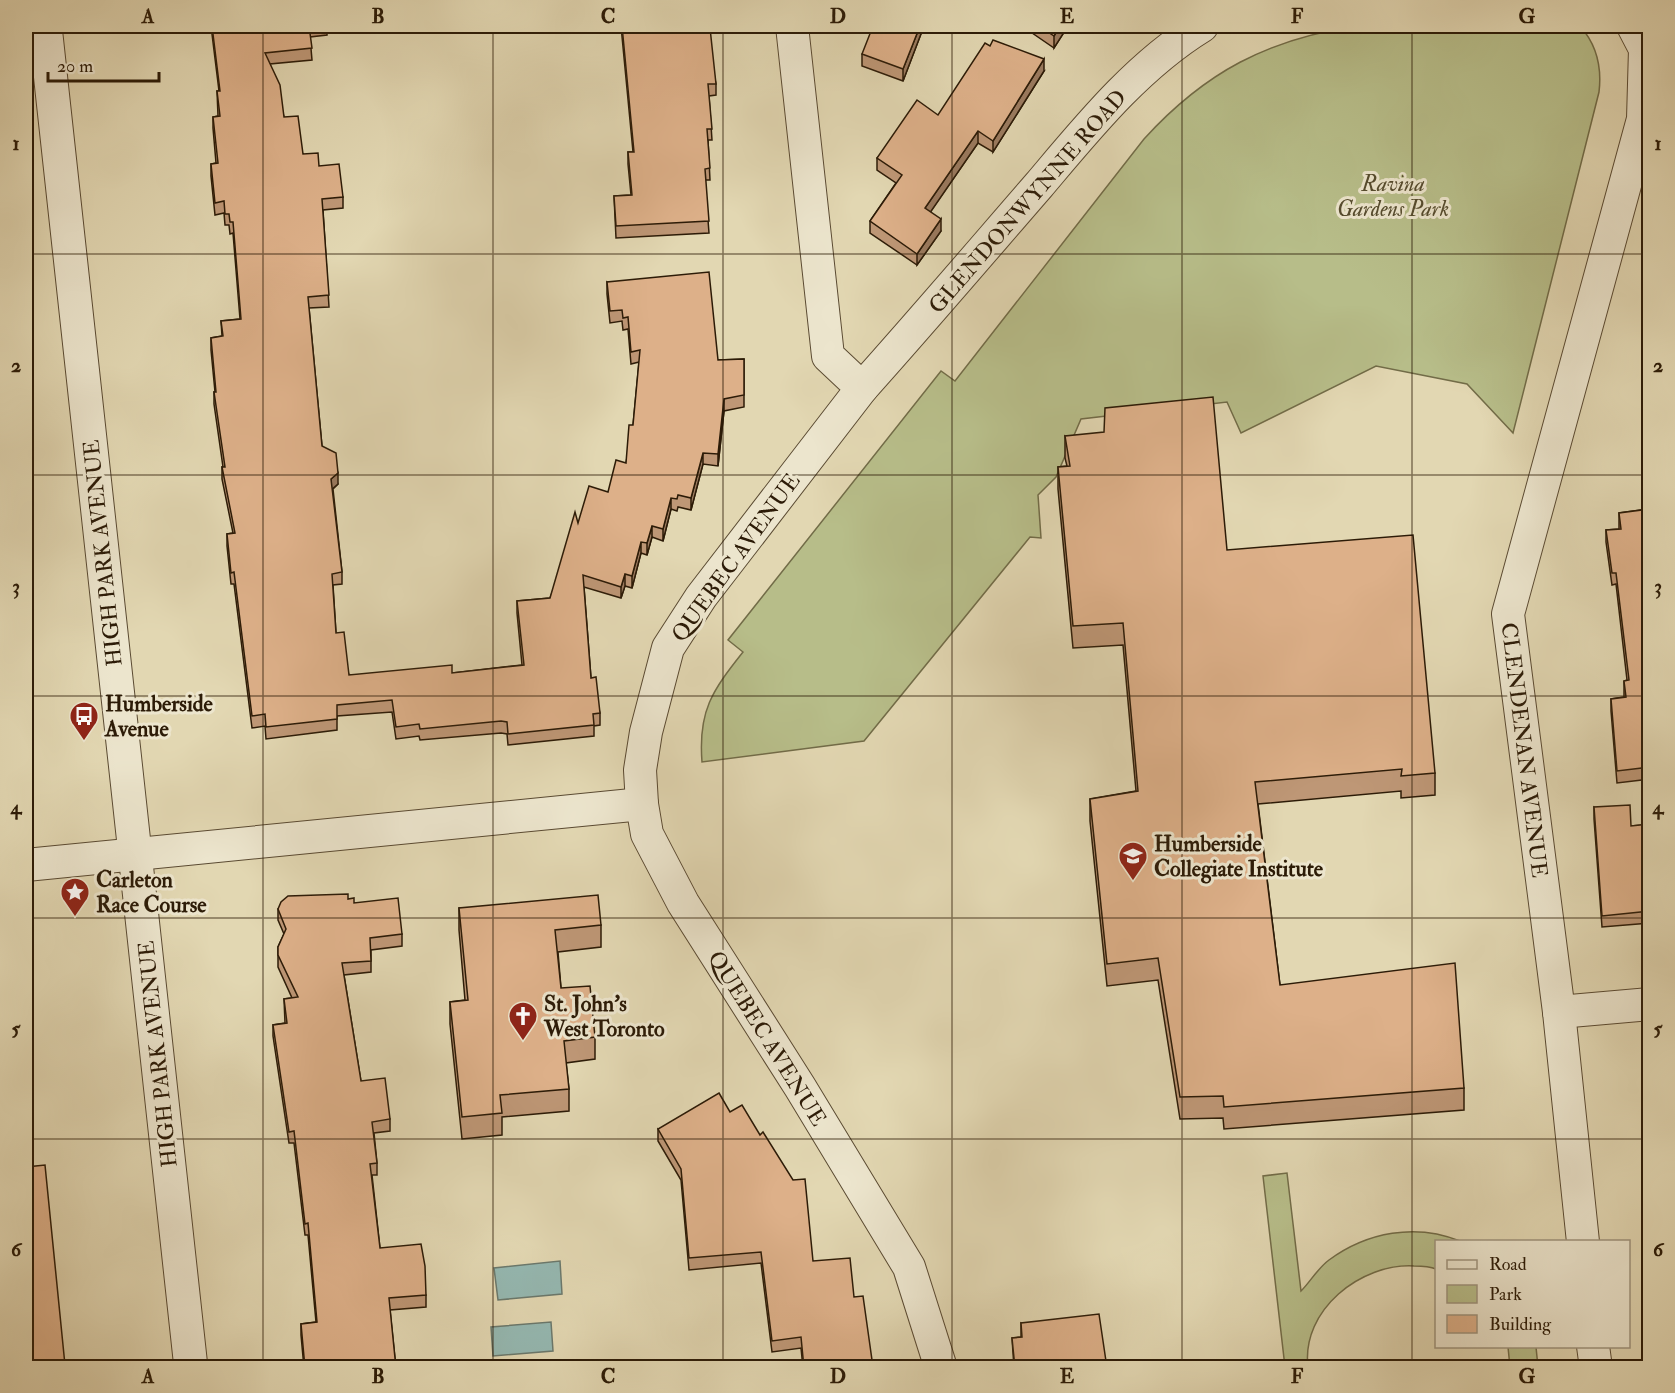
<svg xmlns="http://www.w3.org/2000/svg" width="1675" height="1393" viewBox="0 0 1675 1393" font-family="'IM FELL Double Pica',serif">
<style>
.green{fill:#b7bd89;stroke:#726c48;stroke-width:1.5}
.water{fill:#95b8b1;stroke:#6b796d;stroke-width:1.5}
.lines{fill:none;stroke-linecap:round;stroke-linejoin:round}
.minor-casing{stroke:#5a4a32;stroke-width:34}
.tertiary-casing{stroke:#5a4a32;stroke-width:35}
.minor{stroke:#ece5cd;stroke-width:32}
.tertiary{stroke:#ece5cd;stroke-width:33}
.wall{fill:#be9776;stroke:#2c1b07;stroke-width:1.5}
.shaded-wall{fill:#9b7b60;stroke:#2c1b07;stroke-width:1.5}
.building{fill:#ddb089;stroke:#2c1b07;stroke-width:1.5}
.grid{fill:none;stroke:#2c1b07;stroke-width:1.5;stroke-opacity:0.55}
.labels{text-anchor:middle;stroke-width:6;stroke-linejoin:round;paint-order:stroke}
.park-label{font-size:22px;font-style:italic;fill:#564c2e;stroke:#ece5cd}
.street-label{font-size:22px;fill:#2c1b07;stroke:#ece5cd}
.poi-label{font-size:22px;font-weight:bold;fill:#2c1b07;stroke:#ece5cd;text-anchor:start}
.neatline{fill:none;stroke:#2c1b07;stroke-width:2}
.grid-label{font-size:20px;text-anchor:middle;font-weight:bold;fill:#2c1b07}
</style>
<rect width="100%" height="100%" fill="#e2d7b2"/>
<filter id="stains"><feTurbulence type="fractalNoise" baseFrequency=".00333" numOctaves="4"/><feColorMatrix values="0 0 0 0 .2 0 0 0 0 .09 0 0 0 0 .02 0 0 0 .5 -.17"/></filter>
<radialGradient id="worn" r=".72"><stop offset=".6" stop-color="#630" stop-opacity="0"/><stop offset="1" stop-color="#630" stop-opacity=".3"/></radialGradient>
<g class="green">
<path d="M1357,26h223c17,19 22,41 19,66l-86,341 -46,-49 -91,-18 -135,67 -14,-31 -146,17 -25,58 -18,18 3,43 -11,-1 -166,204 -162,21c-4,-51 10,-71 41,-110l-15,-12 213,-269 14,10 189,-242c61,-67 124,-100 213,-113z"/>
<path d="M1287,1173l14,118c9,-9 17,-23 28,-31 38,-28 87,-37 131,-19l-24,1v27c-7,-3 -14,-3 -22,-3 -53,-3 -113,44 -106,101h-23l-22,-191z"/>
<polygon points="1508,1347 1536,1347 1538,1367 1510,1367"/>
</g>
<g class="water">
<polygon points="560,1261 562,1294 498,1300 494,1268"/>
<polygon points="551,1322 553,1351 493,1356 491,1327"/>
</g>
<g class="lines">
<g class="minor-casing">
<g id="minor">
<polyline points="792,26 828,356 862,388 701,597 668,648 646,732 640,770 642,804 647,834 683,903 800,1087 909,1267 941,1368"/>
<path d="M862,388c60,-67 118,-135 177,-203 49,-58 98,-119 163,-159"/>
<polyline points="26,865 642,804"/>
<polyline points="1559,1012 1650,1004"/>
<polyline points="1583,1242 1559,1012 1508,614 1643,119 1645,49 1633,26"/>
<polyline points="1593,1346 1596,1368"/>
</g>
</g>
<g class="tertiary-casing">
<polyline id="tertiary" points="45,26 191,1368"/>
</g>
<use href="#minor" class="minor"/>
<use href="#tertiary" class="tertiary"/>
</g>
<g class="wall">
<polygon points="211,26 327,26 327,35 310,37 312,60 270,64 284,117 303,154 319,166 343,197 343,208 323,210 329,307 309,308 322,446 338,484 333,489 342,572 342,584 333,585 336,633 349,675 452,673 522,665 517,613 517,601 550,598 578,523 608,492 626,463 633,425 639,362 631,364 628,329 623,330 622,321 610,323 607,294 607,282 718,360 744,359 744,407 724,411 718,466 703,464 691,510 678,507 677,511 671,509 663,541 652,537 647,555 641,553 632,588 625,586 621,598 584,587 591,678 600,713 600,725 594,726 594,736 508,745 507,734 501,733 420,740 419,736 396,739 392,712 337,716 337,730 266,739 265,726 252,728 234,584 231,584 227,546 227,534 233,533 222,479 222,467 223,467 214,404 214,392 215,392 211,350 211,338 222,336 221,321 240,319 233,233 230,234 229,225 225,225 224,213 215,215 211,176 211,164 216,163 213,128 213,117 218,116 217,91 219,91"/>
<polygon points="621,26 705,26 716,84 716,95 709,96 712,140 708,140 710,180 705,180 709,233 616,238 614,196 631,195 628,164 628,152 633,152"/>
<polygon points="924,26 903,81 862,66 862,54"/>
<polygon points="1022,26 1068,26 1054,48"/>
<polygon points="1044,71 993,152 978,143 930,212 941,231 917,265 870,233 870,221 896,183 877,170 877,158 938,115"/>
<polygon points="1065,436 1227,550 1435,773 1435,795 1401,798 1401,791 1258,804 1280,985 1464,1088 1464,1110 1224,1129 1223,1118 1180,1119 1158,980 1107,986 1090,821 1090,799 1136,791 1123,645 1073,648 1058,489 1058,467 1067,466 1065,458"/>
<polygon points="1650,493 1650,779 1617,783 1611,711 1611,699 1624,697 1624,681 1627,680 1616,584 1612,585 1606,542 1606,530 1619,529 1619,513 1648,509 1647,494"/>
<polygon points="1594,807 1631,826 1650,824 1650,923 1602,927 1594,819"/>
<polygon points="348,899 402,934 402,946 371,950 371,972 344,975 361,1081 390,1119 390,1131 374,1133 377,1163 377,1175 372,1175 380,1248 426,1295 426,1307 390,1310 396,1368 304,1368 301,1335 301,1324 316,1322 308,1235 305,1235 294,1143 289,1143 273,1036 273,1025 285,1023 284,999 292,998 278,967 278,947 284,934 278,920 278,909"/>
<polygon points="459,908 601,925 601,947 558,952 561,988 595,1037 595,1059 566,1063 569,1089 569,1111 502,1117 502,1135 462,1139 450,1024 450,1002 465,1000 459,930"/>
<polygon points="1650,1061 1650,1180 1642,1073 1642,1062"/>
<polygon points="658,1129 813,1261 854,1297 873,1367 878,1368 803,1368 801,1348 772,1352 761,1263 689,1270 681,1180 658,1141"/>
<polygon points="1644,1296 1650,1296 1650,1353 1644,1308"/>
<polygon points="1021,1323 1107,1368 1014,1368 1012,1338 1021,1337"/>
</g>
<g class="shaded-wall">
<polygon points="920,26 924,26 903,81 903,69"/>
<polygon points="1060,26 1068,26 1054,48 1054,36"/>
<polygon points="1044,59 1044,71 993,152 993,141"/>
<polygon points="978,131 978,143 925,220 925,208"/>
<polygon points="941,219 941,231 917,265 917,254"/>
<polygon points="724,399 724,411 718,466 718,454"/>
<polygon points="703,453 703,464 691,510 691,498"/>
<polygon points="338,473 338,484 331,490 331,479"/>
<polygon points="671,498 671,509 663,541 663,529"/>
<polygon points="652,526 652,537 647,555 647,543"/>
<polygon points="641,542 641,553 632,588 632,576"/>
<polygon points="625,574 625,586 621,598 621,587"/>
</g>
<g class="building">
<polygon points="212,26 309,26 312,48 265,53 280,85 284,117 298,116 303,154 318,153 319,166 339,164 343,197 322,199 329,295 308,297 322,446 336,453 338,473 331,479 342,572 332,574 336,633 344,632 349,675 452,665 452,673 524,665 517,601 550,598 575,512 578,523 589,486 608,492 616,460 626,463 629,425 633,425 640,350 631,352 628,317 623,318 622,310 610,311 607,282 709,272 718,360 744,359 744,395 724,399 718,454 703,453 691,498 678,495 677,499 671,498 663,529 652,526 647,543 641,542 632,576 625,574 621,587 583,575 591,678 596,677 600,713 593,714 594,725 508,734 507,722 501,721 420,729 419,724 396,727 392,700 337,705 337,719 266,727 265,714 252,716 234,572 231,573 227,534 235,533 222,467 225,467 214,392 216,392 211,338 223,336 221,321 241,319 233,222 230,222 229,214 225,214 224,201 215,203 211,164 218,163 213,117 220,116 217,91 220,91"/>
<polygon points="622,26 705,26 705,29 710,28 716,84 708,84 712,129 707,129 710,168 705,169 709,221 616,226 614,196 632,195 628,152 634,152"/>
<polygon points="873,26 920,26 903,69 862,54"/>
<polygon points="1039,26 1060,26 1054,36"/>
<polygon points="993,40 1044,59 993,141 978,131 925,208 941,219 917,254 870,221 902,175 877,158 917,100 938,115 985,43 990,46"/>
<polygon points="1213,397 1227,550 1413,535 1435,773 1401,776 1402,769 1255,782 1280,985 1455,963 1464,1088 1224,1107 1223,1096 1180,1097 1158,958 1107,964 1090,799 1138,791 1123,623 1073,626 1058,467 1070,466 1065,436 1104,432 1105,408"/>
<polygon points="1650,493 1650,767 1617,771 1611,699 1626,697 1624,681 1629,680 1616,573 1612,573 1606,530 1621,529 1619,513 1649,509 1647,494"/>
<polygon points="1630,805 1631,826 1650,824 1650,911 1602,916 1594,807"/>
<polygon points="348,894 348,899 354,898 354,903 398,898 402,934 370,938 371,961 342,963 361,1081 385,1078 390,1119 372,1122 377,1163 370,1164 380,1248 421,1244 425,1266 426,1295 389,1298 396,1368 305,1368 301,1324 317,1322 308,1223 305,1224 294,1131 289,1132 273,1025 287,1023 284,999 298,997 278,955 278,947 286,929 278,909 281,902 288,896"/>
<polygon points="598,895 601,925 555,930 561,988 590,986 595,1037 564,1041 569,1089 500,1095 502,1113 462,1117 450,1002 468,1000 459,908"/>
<polygon points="1650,1061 1650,1168 1642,1062"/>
<polygon points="719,1093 730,1112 742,1105 760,1135 763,1132 793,1180 805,1179 813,1261 850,1258 854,1297 863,1296 873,1367 878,1366 878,1368 804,1368 801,1337 772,1341 761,1252 689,1258 681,1169 658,1129"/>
<polygon points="45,1165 65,1365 73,1365 73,1368 26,1368 26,1167"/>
<polygon points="1644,1296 1650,1296 1650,1342"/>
<polygon points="1099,1314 1107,1368 1015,1368 1012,1338 1022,1337 1021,1323"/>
<polygon points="1648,1358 1650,1358 1650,1368 1649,1368"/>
<polygon points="1135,1364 1135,1368 1109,1368"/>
</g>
<path class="grid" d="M263,26v1342M493,26v1342M723,26v1342M952,26v1342M1182,26v1342M1412,26v1342M26,254h1624M26,475h1624M26,696h1624M26,918h1624M26,1139h1624"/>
<defs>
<g id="bus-pin" transform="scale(1.5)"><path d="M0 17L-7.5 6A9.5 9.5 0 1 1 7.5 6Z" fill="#8f2418" stroke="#ece5cd"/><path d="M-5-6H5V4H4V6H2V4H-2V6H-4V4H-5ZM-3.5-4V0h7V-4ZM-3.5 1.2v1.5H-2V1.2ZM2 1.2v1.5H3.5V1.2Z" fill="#fff"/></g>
<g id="school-pin" transform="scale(1.5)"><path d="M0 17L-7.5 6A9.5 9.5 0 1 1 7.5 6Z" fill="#8f2418" stroke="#ece5cd"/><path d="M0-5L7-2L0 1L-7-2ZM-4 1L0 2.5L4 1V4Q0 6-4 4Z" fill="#fff"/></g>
<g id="sight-pin" transform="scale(1.5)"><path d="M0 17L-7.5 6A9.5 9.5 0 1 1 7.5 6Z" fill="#8f2418" stroke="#ece5cd"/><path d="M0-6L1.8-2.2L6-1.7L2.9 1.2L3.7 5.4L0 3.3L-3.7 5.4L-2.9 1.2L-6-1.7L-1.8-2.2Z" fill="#fff"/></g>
<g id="church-pin" transform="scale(1.5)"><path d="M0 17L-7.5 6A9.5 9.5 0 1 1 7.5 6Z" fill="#8f2418" stroke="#ece5cd"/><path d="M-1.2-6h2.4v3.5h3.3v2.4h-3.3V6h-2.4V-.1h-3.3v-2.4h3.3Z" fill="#fff"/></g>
</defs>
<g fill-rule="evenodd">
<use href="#bus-pin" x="84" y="716"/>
<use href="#school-pin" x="1133" y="856"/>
<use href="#sight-pin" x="75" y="892"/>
<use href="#church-pin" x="523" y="1016"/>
</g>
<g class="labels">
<g class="park-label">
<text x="1393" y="191">Ravina<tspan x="1393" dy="25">Gardens Park</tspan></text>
</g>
<g class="street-label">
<text transform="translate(1027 201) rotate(-49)" y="8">GLENDONWYNNE ROAD</text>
<text transform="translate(102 553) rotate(-96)" y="8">HIGH PARK AVENUE</text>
<text transform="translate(735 557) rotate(-54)" y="8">QUEBEC AVENUE</text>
<text transform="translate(1525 750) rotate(83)" y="8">CLENDENAN AVENUE</text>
<text transform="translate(768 1038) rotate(58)" y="8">QUEBEC AVENUE</text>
<text transform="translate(157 1054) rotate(-96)" y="8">HIGH PARK AVENUE</text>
</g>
<g class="poi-label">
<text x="105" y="711">Humberside<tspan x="105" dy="25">Avenue</tspan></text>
<text x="1154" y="851">Humberside<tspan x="1154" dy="25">Collegiate Institute</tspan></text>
<text x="96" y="887">Carleton<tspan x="96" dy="25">Race Course</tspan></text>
<text x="544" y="1011">St. John's<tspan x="544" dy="25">West Toronto</tspan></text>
</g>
</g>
<rect width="1675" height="1393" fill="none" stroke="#e2d7b2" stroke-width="66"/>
<rect x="1435" y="1240" width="195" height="108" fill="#ece5cd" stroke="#9f947e" stroke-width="1.5"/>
<rect x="1447" y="1260" width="30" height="9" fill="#ece5cd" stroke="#9f947e" stroke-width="1.5"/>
<text x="1489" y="1270" font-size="18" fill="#2c1b07">Road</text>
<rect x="1447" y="1285" width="30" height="18" fill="#b7bd89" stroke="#9f947e" stroke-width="1.5"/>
<text x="1489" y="1300" font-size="18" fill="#2c1b07">Park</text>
<rect x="1447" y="1315" width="30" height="18" fill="#ddb089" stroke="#9f947e" stroke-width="1.5"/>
<text x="1489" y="1330" font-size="18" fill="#2c1b07">Building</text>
<path d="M48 72v9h111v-9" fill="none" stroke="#2c1b07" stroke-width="3"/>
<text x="57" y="72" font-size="18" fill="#2c1b07" stroke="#ece5cd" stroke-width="4.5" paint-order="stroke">20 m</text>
<rect x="33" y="33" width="1609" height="1327" class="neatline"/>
<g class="grid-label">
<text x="148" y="23">A</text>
<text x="378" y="23">B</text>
<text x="608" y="23">C</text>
<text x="838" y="23">D</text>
<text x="1067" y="23">E</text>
<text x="1297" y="23">F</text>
<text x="1527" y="23">G</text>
<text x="16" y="150">1</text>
<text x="1658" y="150">1</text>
<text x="16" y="372">2</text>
<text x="1658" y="372">2</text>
<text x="16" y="593">3</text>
<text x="1658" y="593">3</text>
<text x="16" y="814">4</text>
<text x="1658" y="814">4</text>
<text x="16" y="1035">5</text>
<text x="1658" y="1035">5</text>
<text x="16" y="1256">6</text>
<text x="1658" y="1256">6</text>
<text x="148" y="1383">A</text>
<text x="378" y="1383">B</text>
<text x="608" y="1383">C</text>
<text x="838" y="1383">D</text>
<text x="1067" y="1383">E</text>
<text x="1297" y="1383">F</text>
<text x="1527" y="1383">G</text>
</g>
<rect width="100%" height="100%" filter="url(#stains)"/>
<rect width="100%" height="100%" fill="url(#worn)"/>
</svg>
